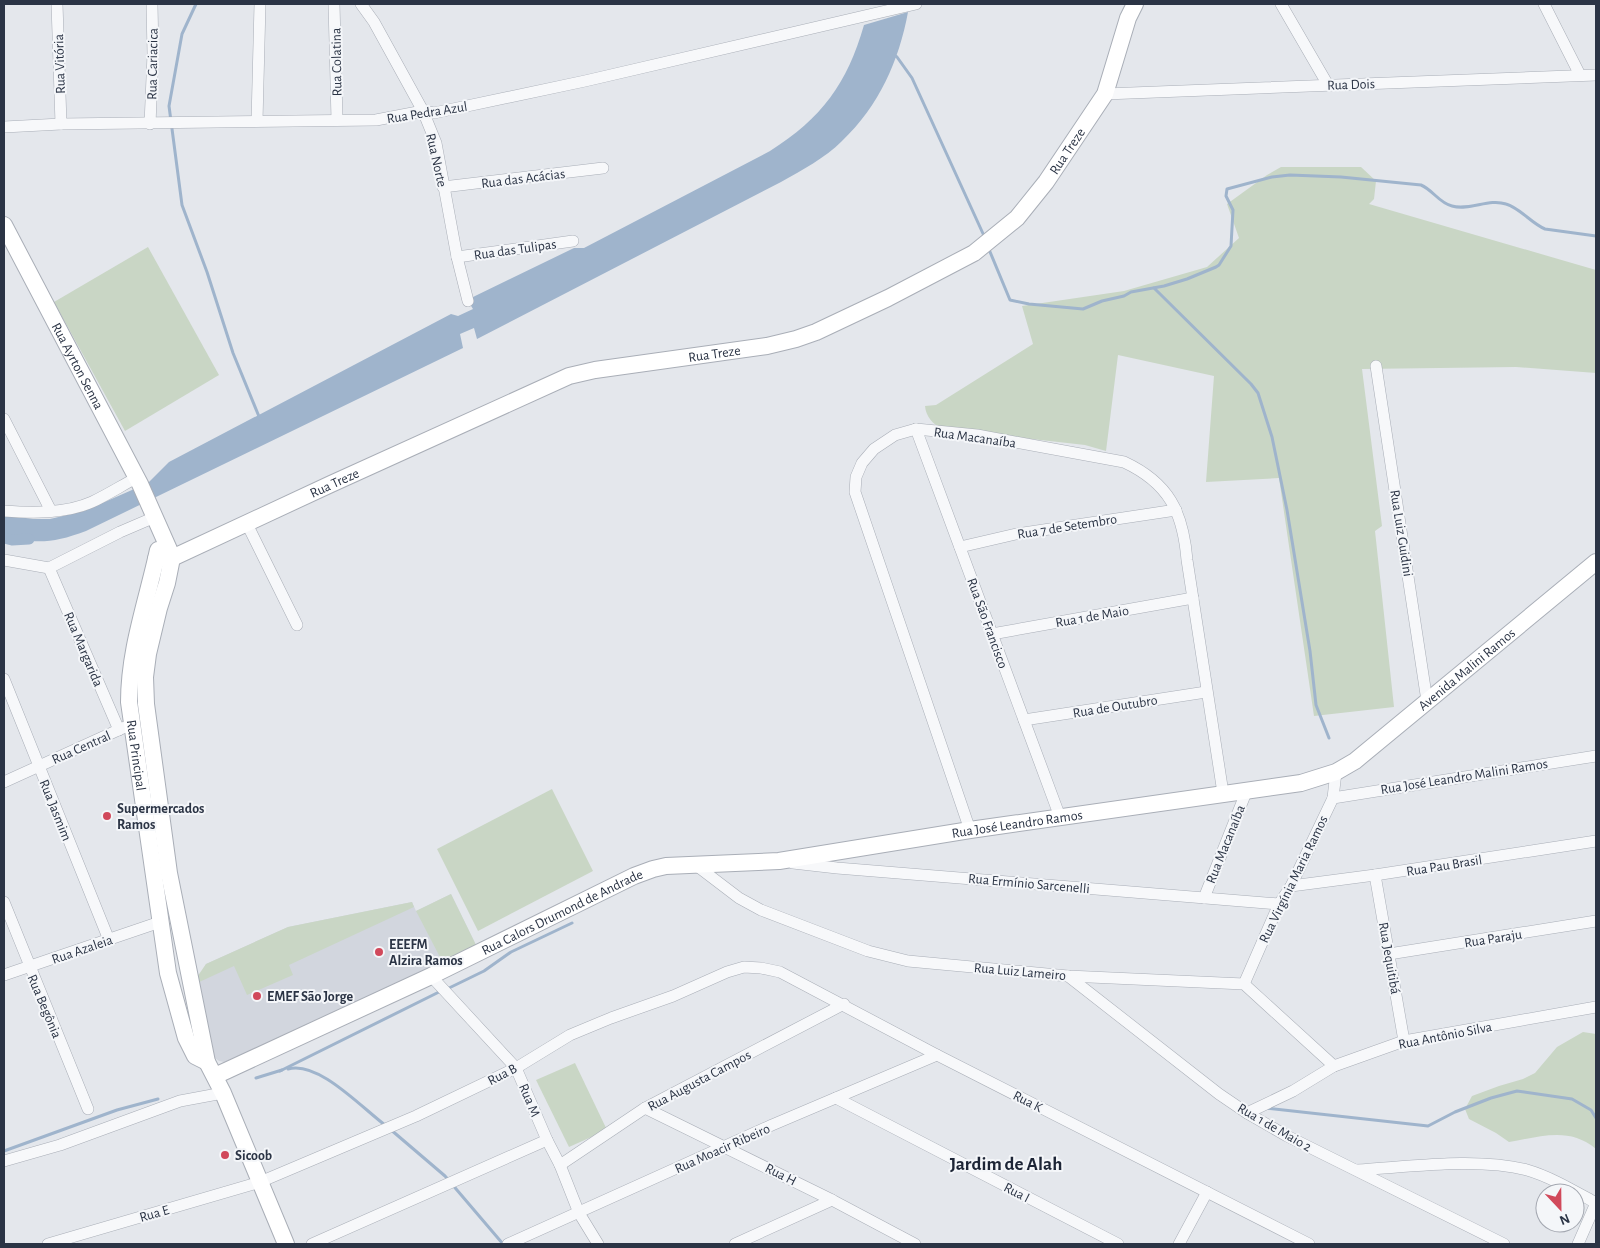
<svg xmlns="http://www.w3.org/2000/svg" width="1600" height="1248" viewBox="0 0 1600 1248" font-family="'Alegreya Sans',sans-serif">
<style>
.built{fill:#d2d6de}
.green{fill:#c9d6c5}
.water{fill:#9fb4cc}
.lines{fill:none;stroke-linecap:round;stroke-linejoin:round}
.stream{stroke:#9fb4cc;stroke-width:3}
.canal{stroke:#9fb4cc;stroke-width:11}
.street-casing{stroke:#a9aeb7;stroke-width:12}
.secondary-casing{stroke:#a9aeb7;stroke-width:18}
.street{stroke:#f7f8fa;stroke-width:11}
.secondary{stroke:#fff;stroke-width:16}
.poi-dot{fill:#d1495b;stroke:#f4f6f9;stroke-width:2}
.labels{text-anchor:middle;stroke-width:4;stroke-linejoin:round;paint-order:stroke}
.street-label{font-size:14px;fill:#2b3445;stroke:#f4f6f9}
.poi-label{font-size:14px;font-weight:bold;fill:#2b3445;stroke:#f4f6f9;text-anchor:start}
.district-label{font-size:19px;font-weight:bold;fill:#1d2536;stroke:#f4f6f9}
</style>
<rect width="100%" height="100%" fill="#e4e7ec"/>
<polygon class="built" points="451,894 476,945 371,997 265,1045 224,1062 219,1061 215,1058 195,984 206,964 288,927 412,902 416,911"/>
<g class="green">
<path d="M1281,167h80l15,14 -2,18 -5,5 227,66v103l-80,-6 -154,2 20,157 -7,5 19,176 -80,9 -35,-238 -73,4 8,-106 -96,-21 -12,96 -21,-6 -143,-16c-9,-5 -16,-12 -17,-23l11,-1 97,-61 -11,-38 102,-15 83,-24 32,-29 -12,-34 40,-29z"/>
<polygon points="148,247 219,375 125,431 54,302"/>
<polygon points="552,789 593,871 478,931 437,849"/>
<polygon points="451,894 476,945 442,961 416,911"/>
<polygon points="412,902 414,907 289,965 293,975 247,995 234,966 195,984 195,980 206,964 288,927"/>
<path d="M1583,1032l13,2v115c-27,-23 -56,-12 -87,-7l-13,-9 -27,-14 -4,-10 7,-13 27,-10 24,-7 12,-6 22,-26z"/>
<polygon points="575,1063 607,1130 569,1147 536,1080"/>
</g>
<path class="water" d="M908,12c-9,49 -29,94 -66,129 -17,17 -40,29 -61,41l-304,157 -3,-11 -14,6 3,14 -377,183c-32,12 -48,13 -82,6v-22l29,4h17l34,-8 64,-28 21,-21 282,-148 7,2 15,-7 -5,-8 5,-4 101,-49h10l186,-97c52,-33 77,-67 94,-126z"/>
<g class="lines">
<g class="stream">
<polyline points="196,4 182,34 169,106 182,205 207,272 233,353 260,419"/>
<polyline points="894,55 897,57 912,78 985,238"/>
<path d="M988,247l22,53 19,4 54,5 19,-8 22,-5 7,-4 33,-6 23,-7 29,-12 3,-2 12,-19 2,-36 -7,-14 1,-7 45,-12 18,-2 51,2 80,8c12,5 18,18 31,21 18,5 37,-8 54,-2 14,4 25,19 39,25l51,7"/>
<polyline points="1154,288 1251,384 1258,393 1272,437 1287,510 1310,651 1316,705 1329,738"/>
<polyline points="447,989 484,971 511,952 572,923"/>
<path d="M288,1069c30,-9 74,39 97,56"/>
<polyline points="280,1071 441,991"/>
<polyline points="256,1078 282,1070"/>
<polyline points="1266,1108 1428,1126 1455,1112 1491,1098 1517,1091 1572,1099 1591,1110 1596,1118"/>
<polyline points="390,1129 445,1176 503,1244"/>
<polyline points="4,1151 117,1110 158,1099"/>
</g>
<polyline class="canal" points="4,538 12,540 29,539"/>
<g class="street-casing">
<g id="street">
<polyline points="57,4 61,124"/>
<polyline points="334,4 337,120"/>
<polyline points="361,4 374,22 423,111 436,143 457,257 468,301"/>
<polyline points="1281,4 1328,85"/>
<polyline points="1544,4 1580,75"/>
<polyline points="1105,94 1596,75"/>
<polyline points="257,121 260,4"/>
<polyline points="150,124 153,54 152,4"/>
<polyline points="4,127 61,124 376,120 423,111 434,113 585,81 916,4"/>
<polyline points="443,187 603,168"/>
<polyline points="457,257 573,241"/>
<polyline points="1376,366 1427,701"/>
<polyline points="4,419 51,511"/>
<polyline points="916,429 1060,817"/>
<path d="M4,511c28,2 61,3 88,-9 15,-7 29,-16 44,-24"/>
<polyline points="247,524 297,625"/>
<polyline points="960,547 1016,534 1176,510"/>
<polyline points="4,560 49,568 120,532 155,517"/>
<polyline points="49,568 119,730"/>
<polyline points="992,634 1193,598"/>
<polyline points="4,679 109,940"/>
<polyline points="1024,720 1206,692"/>
<polyline points="4,782 125,727"/>
<polyline points="1333,798 1596,756"/>
<path d="M970,830l-115,-338 1,-15 6,-14 12,-14 21,-14 21,-6 61,6 147,27c45,21 59,50 63,98l36,233"/>
<polyline points="793,863 837,868 1279,904"/>
<polyline points="697,866 739,898 761,910 868,951 908,961 1068,976 1244,984 1334,1066"/>
<polyline points="1375,875 1404,1041"/>
<polyline points="1291,886 1375,875 1596,841"/>
<polyline points="1204,898 1247,790"/>
<polyline points="4,902 88,1109"/>
<polyline points="1389,954 1596,921"/>
<polyline points="4,975 160,922"/>
<polyline points="431,976 516,1068 547,1140 560,1165 579,1213 598,1244"/>
<polyline points="1068,976 1219,1094 1247,1113 1287,1136 1504,1244"/>
<polyline points="1244,984 1279,904 1291,886 1333,798 1336,772"/>
<polyline points="836,1098 1118,1244"/>
<polyline points="645,1108 832,1200 915,1244"/>
<polyline points="1247,1113 1293,1091 1334,1066 1404,1041 1596,1007"/>
<polyline points="4,1161 60,1145 180,1101 223,1093"/>
<polyline points="560,1165 645,1108 844,1004"/>
<path d="M1357,1170c52,-3 120,-13 170,0 24,7 47,21 69,33"/>
<polyline points="48,1244 260,1182 416,1116 516,1068 570,1035 611,1018 673,996 727,972 744,967 761,968 780,972 937,1055 1309,1244"/>
<polyline points="312,1244 547,1140"/>
<polyline points="508,1244 772,1125 937,1055"/>
<polyline points="735,1244 832,1200"/>
<polyline points="1179,1244 1207,1192"/>
<polyline points="1578,1244 1596,1203"/>
</g>
</g>
<g class="secondary-casing">
<g id="secondary">
<path id="s1" d="M4,225l136,259 31,70 1,4 -5,25 -8,25 -11,46 -3,23 1,27 23,169 38,189 16,31 63,151"/>
<path id="s2" d="M158,550c-11,51 -29,99 -29,152l39,271 18,65 9,18 12,6"/>
<path id="s3" d="M156,559l16,-1 159,-74 238,-108 26,-6 172,-24 29,-7 20,-7 72,-34 86,-45 43,-35 29,-36 59,-88 23,-76 7,-14"/>
<path id="s4" d="M215,1076l216,-100 203,-100 19,-7 13,-3 113,-5 191,-31 331,-47 35,-11 19,-11 241,-199"/>
</g>
</g>
<use href="#street" class="street"/>
<use href="#secondary" class="secondary"/>
</g>
<g class="poi-dot">
<circle cx="107" cy="816" r="5"/>
<circle cx="379" cy="952" r="5"/>
<circle cx="257" cy="996" r="5"/>
<circle cx="225" cy="1155" r="5"/>
</g>
<g class="labels">
<g class="street-label">
<text transform="translate(336 62) rotate(-91)" y="5">Rua Colatina</text>
<text transform="translate(59 64) rotate(-92)" y="5">Rua Vitória</text>
<text transform="translate(152 64) rotate(-89)" y="5">Rua Cariacica</text>
<text transform="translate(1351 84) rotate(-2)" y="5">Rua Dois</text>
<text transform="translate(427 112) rotate(-9)" y="5">Rua Pedra Azul</text>
<text dy="5" stroke="none"><textPath href="#s3" startOffset="1020">Rua Treze</textPath></text>
<text transform="translate(437 160) rotate(77)" y="5">Rua Norte</text>
<text transform="translate(523 178) rotate(-7)" y="5">Rua das Acácias</text>
<text transform="translate(515 249) rotate(-8)" y="5">Rua das Tulipas</text>
<text dy="5" stroke="none"><textPath href="#s3" startOffset="600">Rua Treze</textPath></text>
<text dy="5" stroke="none"><textPath href="#s1" startOffset="159">Rua Ayrton Senna</textPath></text>
<text transform="translate(975 437) rotate(8)" y="5">Rua Macanaíba</text>
<text dy="5" stroke="none"><textPath href="#s3" startOffset="195">Rua Treze</textPath></text>
<text transform="translate(1067 526) rotate(-9)" y="5">Rua 7 de Setembro</text>
<text transform="translate(1402 533) rotate(81)" y="5">Rua Luiz Guidini</text>
<text transform="translate(1092 616) rotate(-10)" y="5">Rua 1 de Maio</text>
<text transform="translate(988 623) rotate(70)" y="5">Rua São Francisco</text>
<text transform="translate(84 649) rotate(67)" y="5">Rua Margarida</text>
<text dy="5" stroke="none"><textPath href="#s4" startOffset="1342">Avenida Malini Ramos</textPath></text>
<text transform="translate(1115 706) rotate(-9)" y="5">Rua de Outubro</text>
<text transform="translate(81 747) rotate(-24)" y="5">Rua Central</text>
<text dy="5" stroke="none"><textPath href="#s2" startOffset="209">Rua Principal</textPath></text>
<text transform="translate(1464 776) rotate(-9)" y="5">Rua José Leandro Malini Ramos</text>
<text transform="translate(56 810) rotate(68)" y="5">Rua Jasmim</text>
<text dy="5" stroke="none"><textPath href="#s4" startOffset="852">Rua José Leandro Ramos</textPath></text>
<text transform="translate(1225 844) rotate(-68)" y="5">Rua Macanaíba</text>
<text transform="translate(1444 865) rotate(-9)" y="5">Rua Pau Brasil</text>
<text transform="translate(1293 879) rotate(-64)" y="5">Rua Virgínia Maria Ramos</text>
<text transform="translate(1029 883) rotate(5)" y="5">Rua Ermínio Sarcenelli</text>
<text dy="5" stroke="none"><textPath href="#s4" startOffset="384">Rua Calors Drumond de Andrade</textPath></text>
<text transform="translate(1493 938) rotate(-9)" y="5">Rua Paraju</text>
<text transform="translate(82 949) rotate(-19)" y="5">Rua Azaleia</text>
<text transform="translate(1390 958) rotate(80)" y="5">Rua Jequitibá</text>
<text transform="translate(1020 971) rotate(5)" y="5">Rua Luiz Lameiro</text>
<text transform="translate(45 1006) rotate(67)" y="5">Rua Begônia</text>
<text transform="translate(1445 1035) rotate(-11)" y="5">Rua Antônio Silva</text>
<text transform="translate(502 1074) rotate(-27)" y="5">Rua B</text>
<text transform="translate(699 1080) rotate(-28)" y="5">Rua Augusta Campos</text>
<text transform="translate(530 1100) rotate(67)" y="5">Rua M</text>
<text transform="translate(1028 1101) rotate(27)" y="5">Rua K</text>
<text transform="translate(1275 1127) rotate(30)" y="5">Rua 1 de Maio 2</text>
<text transform="translate(722 1148) rotate(-24)" y="5">Rua Moacir Ribeiro</text>
<text transform="translate(781 1174) rotate(27)" y="5">Rua H</text>
<text transform="translate(1017 1192) rotate(27)" y="5">Rua I</text>
<text transform="translate(154 1213) rotate(-16)" y="5">Rua E</text>
</g>
<g class="poi-label">
<text x="117" y="813">Supermercados<tspan x="117" dy="16">Ramos</tspan></text>
<text x="389" y="949">EEEFM<tspan x="389" dy="16">Alzira Ramos</tspan></text>
<text x="267" y="1001">EMEF São Jorge</text>
<text x="235" y="1160">Sicoob</text>
</g>
<g class="district-label">
<text x="1006" y="1170">Jardim de Alah</text>
</g>
</g>
<rect width="1600" height="1248" fill="none" stroke="#2b3445" stroke-width="10"/>
<g transform="translate(1560 1208) rotate(158)"><circle r="24" fill="#f4f6f9" stroke="#a4a8b1"/>
<path d="M0-4L9 19L0 12L-9 19Z" fill="#d1495b"/>
<text y="-8" font-size="14" font-weight="bold" text-anchor="middle" fill="#2b3445">N</text>
</g>
</svg>
